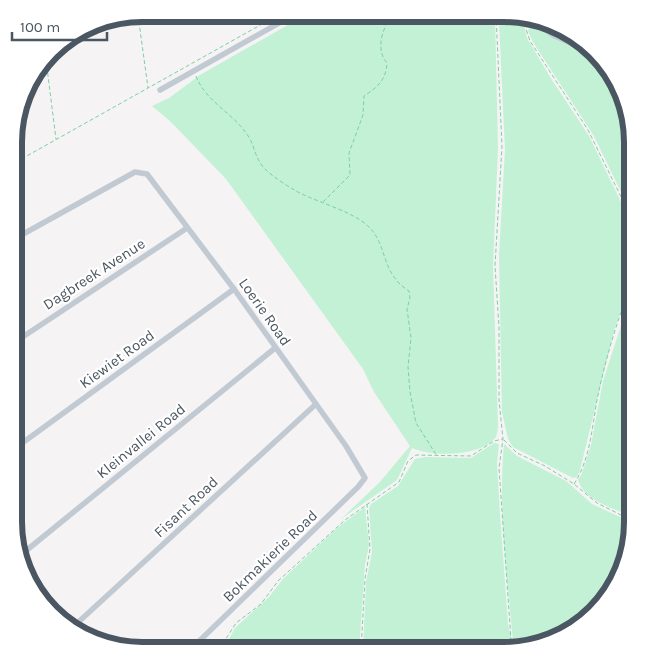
<svg xmlns="http://www.w3.org/2000/svg" width="647" height="664" viewBox="0 0 647 664" font-family="Karla,sans-serif">
<style>
.green{fill:#c3f1d5}
.lines{fill:none;stroke-linecap:round;stroke-linejoin:round}
.path{stroke:#7ad0a6;stroke-width:1;stroke-dasharray:4 2.5;stroke-linecap:butt}
.street{stroke:#c1cad2;stroke-width:5.5}
.labels{text-anchor:middle;stroke-width:4.5;stroke-linejoin:round;paint-order:stroke}
.street-label{font-size:15px;fill:#4a5661;stroke:#fff}
.rim{fill:none;stroke:#4a5661;stroke-width:6}
</style>
<rect width="100%" height="100%" fill="#f5f3f3"/>
<g class="green">
<path d="M307,14l188,2 3,132 -5,119 5,158c0,3 -1,9 -2,12 -15,20 -63,20 -84,11l-15,32 -56,39 39,-37 30,-36 -36,-54 -11,-23 -137,-190 -56,-58 -18,-15 17,-8 31,-23z"/>
<polygon points="504,15 522,16 527,38 550,77 589,136 633,227 633,280 615,327 580,470 577,477 573,478 513,447 508,439 502,412 499,256 505,150 499,21"/>
<polygon points="530,25 579,50 613,76 633,135 633,217 594,136 533,42 528,31"/>
<path d="M633,289v228c-19,-9 -50,-16 -55,-38l3,-3 10,-31 12,-64z"/>
<polygon points="494,443 499,444 497,463 500,514 508,624 514,649 363,650 366,582 372,552 369,508 371,504 398,486 415,459 425,457 471,458"/>
<path d="M504,444l13,12 49,25 26,23 41,19 -17,62 -40,43 -59,21 -4,-8c-6,-65 -15,-132 -9,-197z"/>
<polygon points="365,507 369,545 365,565 359,650 223,650 235,628 269,597 283,579 337,528"/>
</g>
<g class="lines">
<g class="path">
<polyline points="138,15 148,88 280,14"/>
<polyline points="496,15 502,146 495,266 499,327 499,400 503,439 499,468 509,611 511,640 515,649"/>
<polyline points="528,24 526,29 530,41 588,130 633,221"/>
<polyline points="46,60 56,139"/>
<path d="M196,76c10,27 40,38 54,63 5,10 6,21 15,30 8,8 21,16 31,22 20,11 56,20 72,35 20,18 12,47 41,65l1,7 -3,11 4,29 -3,29 2,25 6,31 21,33"/>
<polyline points="16,162 148,88"/>
<path d="M323,202l27,-27 -1,-22 14,-38 1,-19c14,-9 22,-16 23,-33 -12,-13 -5,-37 7,-49"/>
<polyline points="504,440 517,453 545,466 574,484 597,503 633,521"/>
<path d="M574,484c17,-26 18,-59 24,-89 8,-38 20,-78 35,-114"/>
<polyline points="222,650 222,645 236,623 261,604 278,581 345,520 399,482 408,461 416,455 471,456 494,441 503,439"/>
<polyline points="361,650 365,579 370,549 367,504"/>
</g>
<g class="street">
<polyline points="527,17 553,35 579,47 610,70"/>
<polyline points="160,90 295,14"/>
<polyline points="16,238 135,172 147,174 234,289 346,446 365,478 358,487 190,650"/>
<polyline points="15,342 187,228"/>
<polyline points="14,449 234,289"/>
<polyline points="22,554 275,348"/>
<polyline points="31,580 55,611"/>
<polyline points="73,627 316,404"/>
</g>
</g>
<g class="labels">
<g class="street-label">
<text transform="translate(94 274) rotate(-33)" y="5">Dagbreek Avenue</text>
<text transform="translate(265 312) rotate(55)" y="5">Loerie Road</text>
<text transform="translate(117 359) rotate(-36)" y="5">Kiewiet Road</text>
<text transform="translate(141 441) rotate(-39)" y="5">Kleinvallei Road</text>
<text transform="translate(186 507) rotate(-43)" y="5">Fisant Road</text>
<text transform="translate(270 556) rotate(-44)" y="5">Bokmakierie Road</text>
</g>
</g>
<path d="M0 0H647V664H0ZM142 22H504A120 120 0 0 1 624 142V522A120 120 0 0 1 504 642H142A120 120 0 0 1 22 522V142A120 120 0 0 1 142 22Z" fill="#fff" fill-rule="evenodd"/>
<path class="rim" d="M142 22H504A120 120 0 0 1 624 142V522A120 120 0 0 1 504 642H142A120 120 0 0 1 22 522V142A120 120 0 0 1 142 22Z"/>
<path d="M12 32v8h95v-8" fill="none" stroke="#4a5661" stroke-width="2.5"/>
<text x="20" y="32" font-size="15" fill="#4a5661" stroke="#ffffff" stroke-width="4" paint-order="stroke">100 m</text>
</svg>
